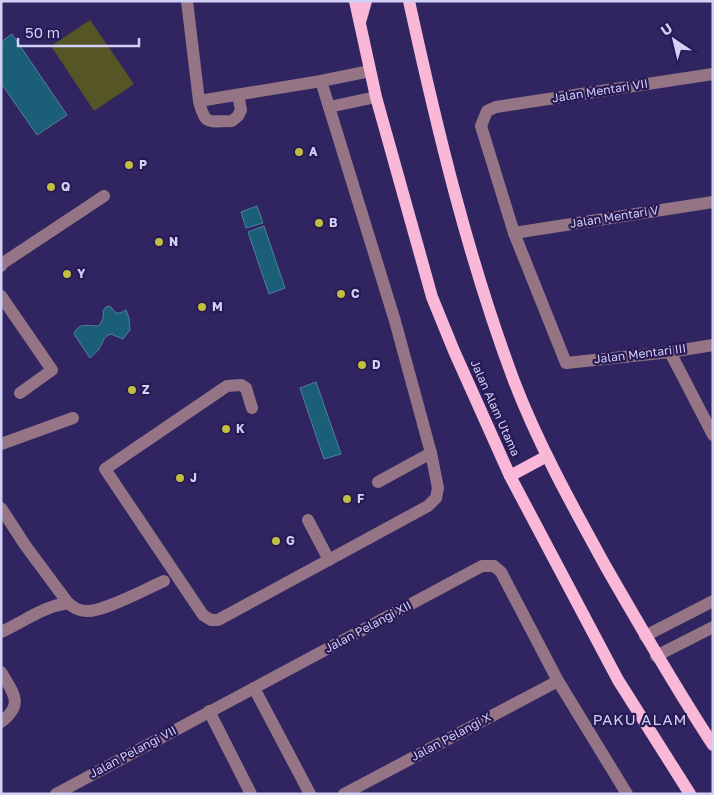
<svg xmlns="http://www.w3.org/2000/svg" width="714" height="795" viewBox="0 0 714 795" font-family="'Golos Text',sans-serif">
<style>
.green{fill:#565525}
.water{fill:#1a5e77;stroke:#51809d}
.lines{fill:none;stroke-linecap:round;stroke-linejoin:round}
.minor{stroke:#957585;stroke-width:12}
.major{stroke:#fab8d9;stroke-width:12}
.poi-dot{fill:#c1be40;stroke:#271a55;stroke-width:2}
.labels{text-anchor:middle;stroke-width:4.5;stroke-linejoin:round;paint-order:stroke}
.street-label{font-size:12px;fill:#d2d0f5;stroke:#271a55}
.poi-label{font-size:12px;font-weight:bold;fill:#d2d0f5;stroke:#271a55;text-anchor:start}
.quarter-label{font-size:15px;letter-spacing:1px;fill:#d2d0f5;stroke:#271a55}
</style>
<rect width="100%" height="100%" fill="#302561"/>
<polygon class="green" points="90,20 134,84 94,111 51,46"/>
<g class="water">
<polygon points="12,34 67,115 37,135 1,83 1,42"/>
<polygon points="257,206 263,223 246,228 241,212"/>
<polygon points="264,226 285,288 269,294 248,232"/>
<path d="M110,306l6,7h4l6,-3 3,8 1,12 -7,9 -12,-5c-9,3 -7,8 -12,15 -2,3 -6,6 -9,9l-16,-24c5,-12 13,-8 24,-8 5,-5 6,-9 5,-15l3,-4z"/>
<polygon points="316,382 341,454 324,459 300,388"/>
</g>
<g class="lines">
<g class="minor">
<polyline points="187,1 199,101 321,81 370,71"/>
<polyline points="713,74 496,107 487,111 481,126 514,233 566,363 670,352 713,345"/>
<path d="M199,101c6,25 9,20 33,20l6,-5 3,-6 -3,-15"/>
<polyline points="329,107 376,97"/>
<polyline points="514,233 713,202"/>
<polyline points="1,266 3,263 104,196"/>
<polyline points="1,296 52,370 20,393"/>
<polyline points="670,352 713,435"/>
<polyline points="252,408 246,388 241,385 227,386 105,469 203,615 211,620 218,620 428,506 436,498 438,488 431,453 395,321 321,81"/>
<polyline points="1,444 73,418"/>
<polyline points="378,482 431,453"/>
<polyline points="1,508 25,545 68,603"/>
<polyline points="308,520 329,560"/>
<path d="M1,632c24,-11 41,-25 67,-29 5,4 10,8 18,8 17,1 60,-22 78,-30"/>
<polyline points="645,636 713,601"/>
<polyline points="656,656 713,627"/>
<path d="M1,672c12,21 24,32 0,50"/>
<polyline points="254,688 310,794"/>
<polyline points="209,711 251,794"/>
<polyline points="56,794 482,566 494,566 501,572 558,681 627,794"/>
<polyline points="344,794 558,681"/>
</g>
<g class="major">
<polyline points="355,1 376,97 432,297 454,351 510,476 618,680 690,794"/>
<path d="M409,1c28,128 59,257 105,380 25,65 59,126 92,186 35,61 69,120 107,178"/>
<polyline points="360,22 366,1"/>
<polyline points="510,476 547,456"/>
</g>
</g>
<g class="poi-dot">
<circle cx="299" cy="152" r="5"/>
<circle cx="129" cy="165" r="5"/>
<circle cx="51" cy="187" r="5"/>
<circle cx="319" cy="223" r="5"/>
<circle cx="159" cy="242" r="5"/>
<circle cx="67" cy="274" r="5"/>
<circle cx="341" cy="294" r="5"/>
<circle cx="202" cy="307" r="5"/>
<circle cx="362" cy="365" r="5"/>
<circle cx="132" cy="390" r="5"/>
<circle cx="226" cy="429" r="5"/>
<circle cx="180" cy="478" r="5"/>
<circle cx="347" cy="499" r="5"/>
<circle cx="276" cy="541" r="5"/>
</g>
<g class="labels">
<g class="street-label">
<text transform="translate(600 91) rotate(-9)" y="4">Jalan Mentari VII</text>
<text transform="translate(614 217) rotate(-9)" y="4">Jalan Mentari V</text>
<text transform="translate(640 354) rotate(-7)" y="4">Jalan Mentari III</text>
<text transform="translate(495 408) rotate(66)" y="4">Jalan Alam Utama</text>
<text transform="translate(368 627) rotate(-28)" y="4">Jalan Pelangi XII</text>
<text transform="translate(451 737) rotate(-28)" y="4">Jalan Pelangi X</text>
<text transform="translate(133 752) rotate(-28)" y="4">Jalan Pelangi VII</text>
</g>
<g class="poi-label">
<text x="309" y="156">A</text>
<text x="139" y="169">P</text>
<text x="61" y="191">Q</text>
<text x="329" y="227">B</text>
<text x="169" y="246">N</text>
<text x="77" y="278">Y</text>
<text x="351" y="298">C</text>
<text x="212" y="311">M</text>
<text x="372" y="369">D</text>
<text x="142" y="394">Z</text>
<text x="236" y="433">K</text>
<text x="190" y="482">J</text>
<text x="357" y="503">F</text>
<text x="286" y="545">G</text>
</g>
<g class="quarter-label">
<text x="640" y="725">PAKU ALAM</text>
</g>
</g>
<rect width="714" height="795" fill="none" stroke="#d2d0f5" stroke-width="5"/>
<g transform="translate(674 40) rotate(325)" stroke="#271a55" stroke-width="4" paint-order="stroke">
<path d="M0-4L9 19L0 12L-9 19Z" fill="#d2d0f5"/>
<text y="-8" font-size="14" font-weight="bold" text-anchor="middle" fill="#d2d0f5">U</text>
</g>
<path d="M18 38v8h121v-8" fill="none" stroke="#d2d0f5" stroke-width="2.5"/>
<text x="25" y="38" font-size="15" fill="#d2d0f5" stroke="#271a55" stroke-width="4" paint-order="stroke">50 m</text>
</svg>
